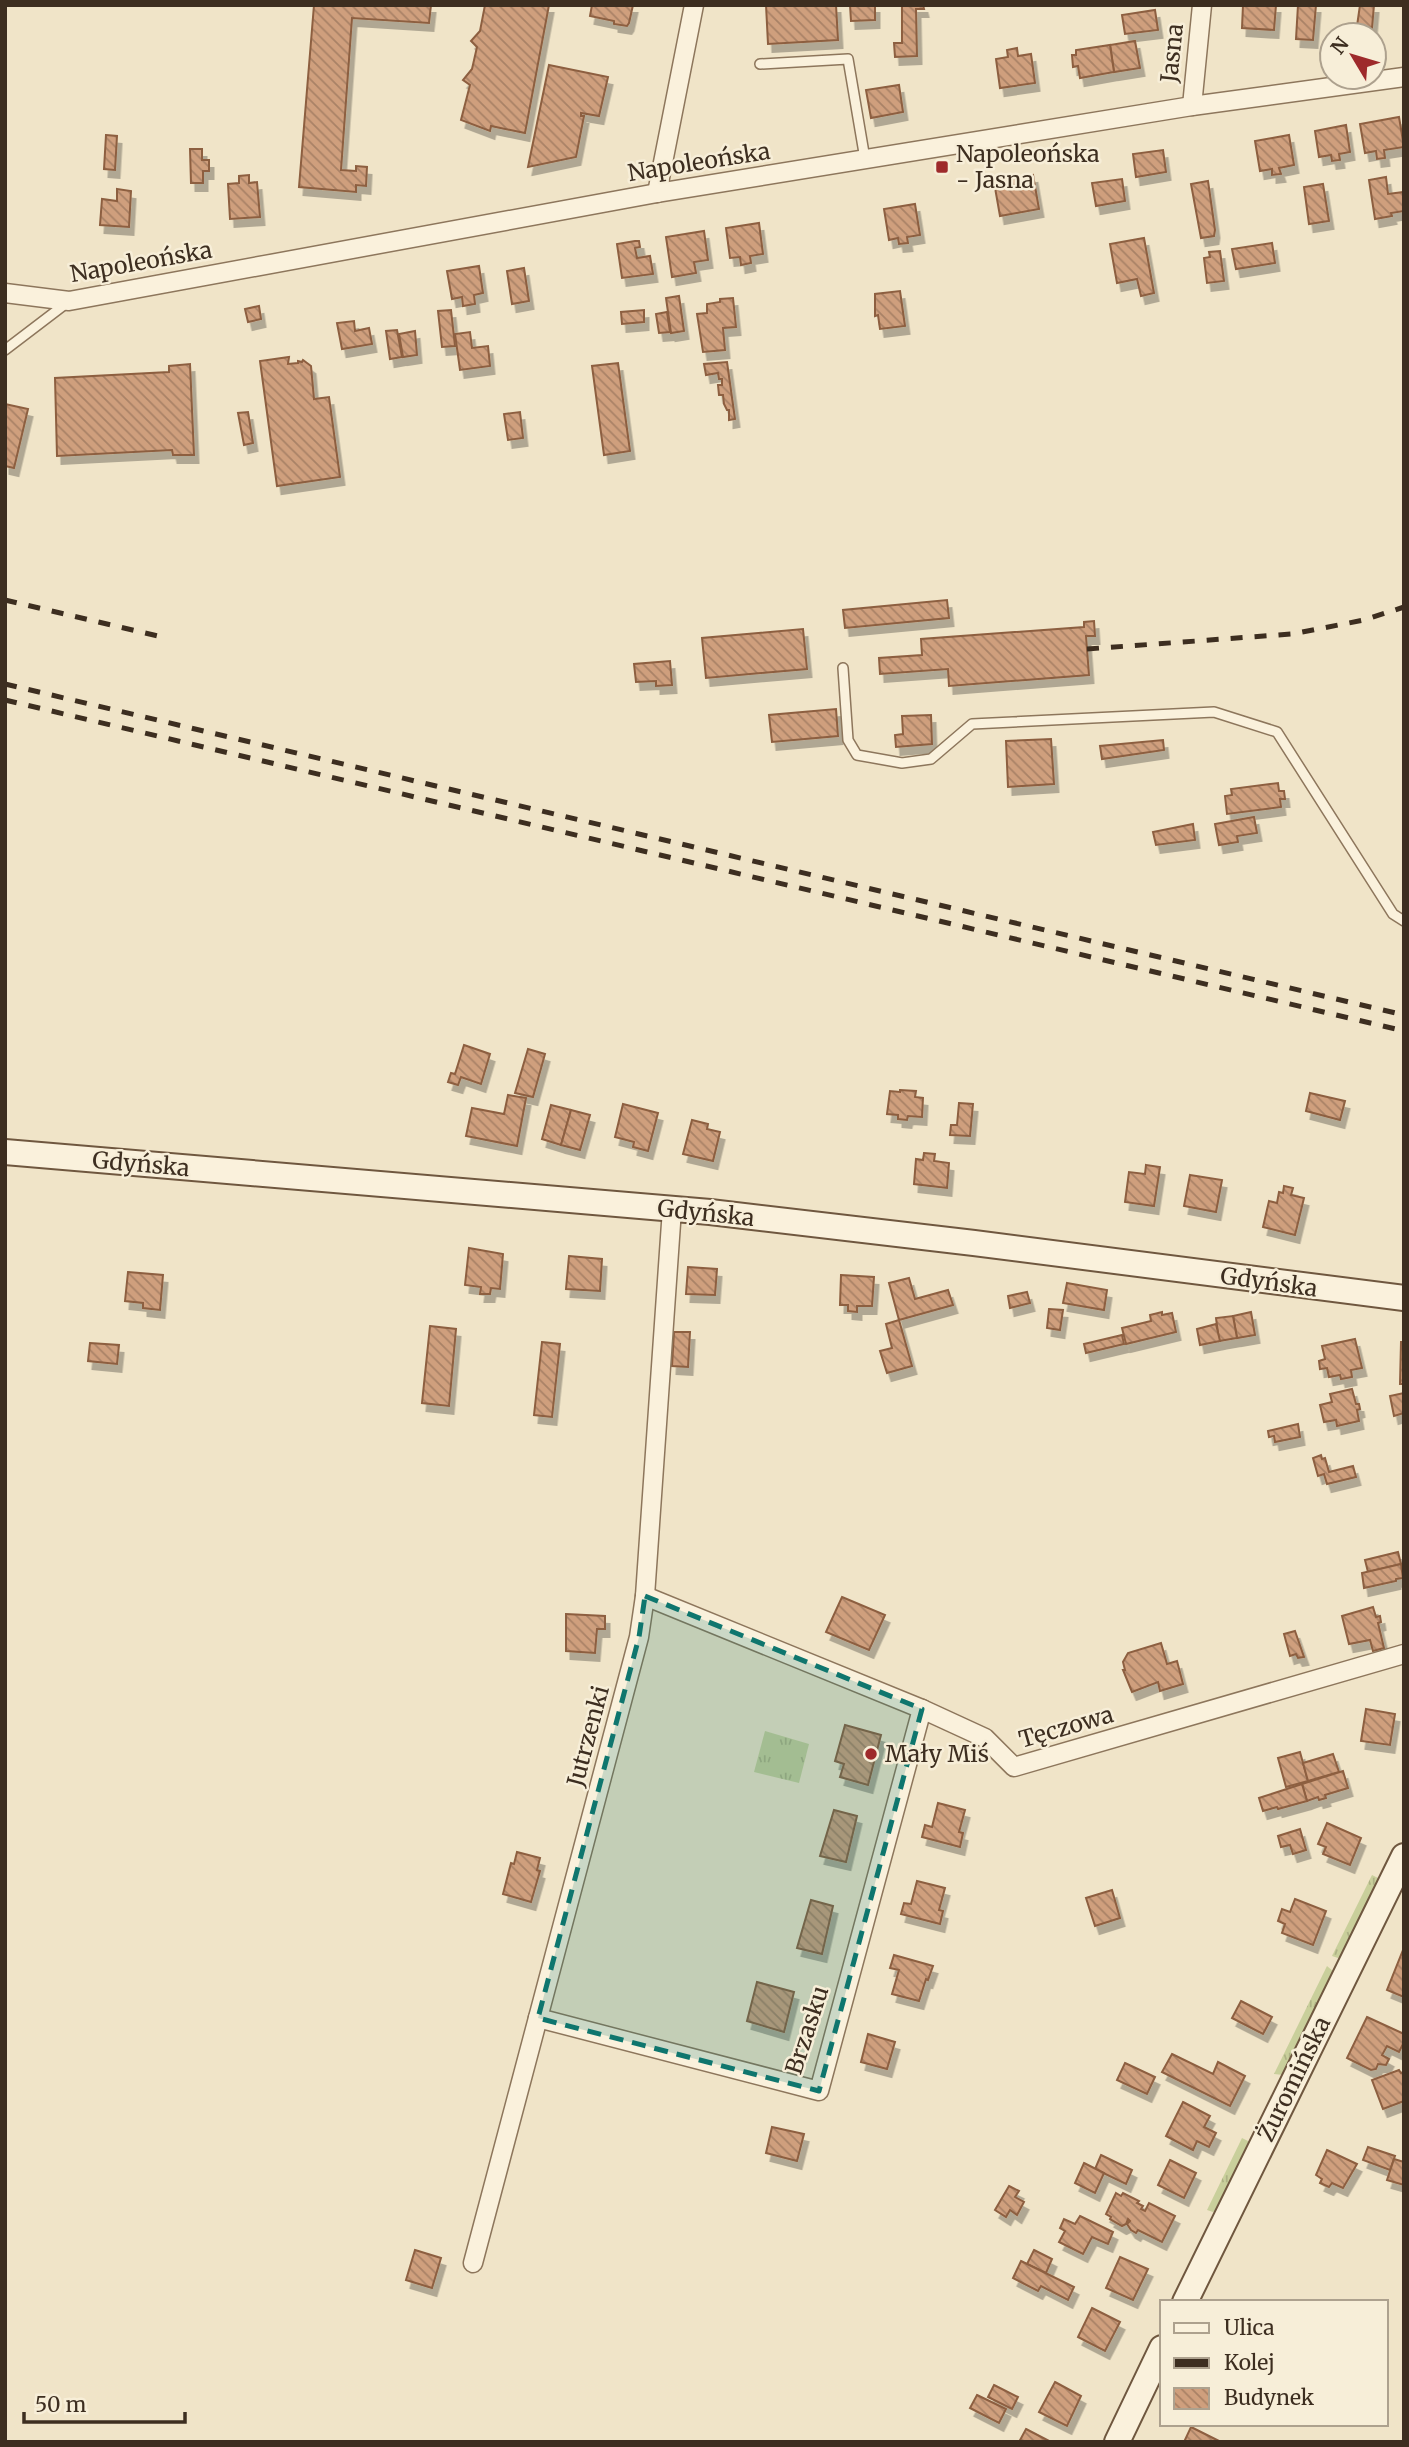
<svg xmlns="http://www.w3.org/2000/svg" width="1409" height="2447" viewBox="0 0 1409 2447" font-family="Merriweather,serif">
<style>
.grass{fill:url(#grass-tufts)}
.building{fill:url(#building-back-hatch);stroke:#8d5f41;stroke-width:2;filter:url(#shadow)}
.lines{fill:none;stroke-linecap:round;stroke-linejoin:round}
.service-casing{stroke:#8d765c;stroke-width:12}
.minor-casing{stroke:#8d765c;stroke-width:21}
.secondary-casing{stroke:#6f573f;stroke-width:28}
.service{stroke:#faf1dc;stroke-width:9}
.minor{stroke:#faf1dc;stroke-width:18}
.secondary{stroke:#faf1dc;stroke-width:24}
.rail{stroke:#3d2e20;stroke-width:5;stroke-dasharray:12 12;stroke-linecap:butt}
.marked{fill:#0f766e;fill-opacity:0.2;stroke:#0f766e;stroke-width:5;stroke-dasharray:14 9;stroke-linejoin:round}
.poi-dot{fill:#9e2a2b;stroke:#f7eed8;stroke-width:2.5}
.labels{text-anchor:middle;stroke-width:5;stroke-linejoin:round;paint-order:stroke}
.street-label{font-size:23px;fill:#3d2e20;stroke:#f7eed8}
.poi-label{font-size:23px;fill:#3d2e20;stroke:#f7eed8;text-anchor:start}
</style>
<defs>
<pattern id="grass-tufts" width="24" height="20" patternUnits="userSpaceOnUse" patternTransform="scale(1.75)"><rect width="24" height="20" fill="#c9cf9b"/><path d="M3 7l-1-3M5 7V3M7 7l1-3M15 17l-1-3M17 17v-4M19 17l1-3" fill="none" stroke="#aeb285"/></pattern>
<pattern id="building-back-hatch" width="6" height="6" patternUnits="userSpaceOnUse" patternTransform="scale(1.75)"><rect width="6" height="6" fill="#cf9f7d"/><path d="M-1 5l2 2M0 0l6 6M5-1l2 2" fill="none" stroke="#a98266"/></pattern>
<filter id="shadow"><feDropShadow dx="4.5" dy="8" stdDeviation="0" flood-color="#0004"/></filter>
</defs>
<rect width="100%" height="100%" fill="#f0e4c8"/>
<g class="grass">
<polygon points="765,1731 809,1744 799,1783 754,1772"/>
<polygon points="1372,1875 1378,1878 1378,1881 1341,1956 1338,1958 1332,1956"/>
<polygon points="1327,1966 1334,1972 1283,2075 1274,2074"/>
<polygon points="1242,2138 1248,2141 1249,2146 1218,2210 1213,2212 1207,2210"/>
</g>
<g class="building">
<polygon points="314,5 431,5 429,23 352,18 341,170 356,171 356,166 367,167 366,186 356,185 356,192 299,187"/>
<polygon points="485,5 549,5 525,133 491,126 490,131 461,120 470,85 463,80 472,69 477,47 471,41 480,31"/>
<polygon points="592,5 633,5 629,23 627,26 614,24 614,21 590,16"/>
<polygon points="766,5 836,5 838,40 768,44"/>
<polygon points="850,5 875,5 875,20 851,21"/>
<polygon points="902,5 923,5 924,9 916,9 917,56 895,57 894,43 902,43"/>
<polygon points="1243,5 1276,5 1274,30 1242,28"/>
<polygon points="1298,5 1316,5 1313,40 1296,39"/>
<polygon points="1360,5 1374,5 1372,28 1357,26"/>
<polygon points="1155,10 1158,30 1125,34 1122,15"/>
<polygon points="1135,41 1140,68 1114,72 1110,45"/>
<polygon points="1110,45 1114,72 1080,78 1078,66 1073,67 1072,55 1076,55 1076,50"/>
<polygon points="1017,48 1018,56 1031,54 1035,83 1000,88 996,59 1008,57 1007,50"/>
<polygon points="549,65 608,77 599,116 581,113 581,116 584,116 576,157 528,167"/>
<polygon points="899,85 903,112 871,118 866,90"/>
<polygon points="1399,117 1404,147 1384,150 1385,158 1377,159 1376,151 1365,153 1360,124"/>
<polygon points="1346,125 1350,152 1339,154 1340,160 1332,161 1331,155 1319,157 1315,131"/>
<polygon points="106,135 117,136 115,170 104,169"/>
<polygon points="1289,135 1294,165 1279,168 1281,174 1272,175 1272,169 1260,171 1255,141"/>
<polygon points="190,149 202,149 202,160 209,160 209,171 203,171 203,183 191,183"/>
<polygon points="1163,150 1166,172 1136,177 1133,154"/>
<polygon points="249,175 249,183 257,182 260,217 230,219 228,184 239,183 239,176"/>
<polygon points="1033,175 1039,209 1000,216 994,182"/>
<polygon points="1386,177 1388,194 1404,192 1404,211 1391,213 1392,216 1375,219 1369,180"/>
<polygon points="1122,179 1125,201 1096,206 1092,183"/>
<polygon points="1208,181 1215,230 1214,236 1201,238 1191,184"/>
<polygon points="1323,184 1329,221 1309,224 1304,187"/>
<polygon points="117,189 131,191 129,227 100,225 102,199 117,201"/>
<polygon points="915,204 920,235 907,237 908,243 899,244 898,238 889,240 884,209"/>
<polygon points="759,223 763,254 750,256 751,263 741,265 740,257 730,258 726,228"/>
<polygon points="704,231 708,260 694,262 696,273 672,277 666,237"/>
<polygon points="1144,238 1154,293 1141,296 1137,279 1117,283 1110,244"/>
<polygon points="635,241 639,241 640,247 635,248 637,258 650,256 653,274 622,278 617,244"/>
<polygon points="1272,243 1275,263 1236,269 1232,249"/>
<polygon points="1220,251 1224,281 1207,283 1204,258 1210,257 1209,252"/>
<polygon points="479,266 483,293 474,295 475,304 463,306 462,297 452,299 447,271"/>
<polygon points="524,268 529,301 512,304 507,271"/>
<polygon points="900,291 905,326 880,329 878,315 875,316 875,294"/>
<polygon points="679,296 684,331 671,333 666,298"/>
<polygon points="733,298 736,327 723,328 725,350 703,352 697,314 707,313 707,304 720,302 720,299"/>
<polygon points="259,306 261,319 248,322 245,309"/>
<polygon points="451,310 455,346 442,347 438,311"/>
<polygon points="644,310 644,322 622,324 621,312"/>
<polygon points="667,312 670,332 659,333 656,314"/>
<polygon points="354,321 355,331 369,328 372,344 342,349 337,323"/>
<polygon points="397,330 402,357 390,359 386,331"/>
<polygon points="415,331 417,355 403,357 399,334"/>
<polygon points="470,332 472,348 488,346 490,366 460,370 455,334"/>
<polygon points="289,357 288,364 298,363 298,361 302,362 303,360 311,366 314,399 329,397 340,477 277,486 260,361"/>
<polygon points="727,362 735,419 729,420 729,410 727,410 724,404 723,395 719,395 718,385 722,385 722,379 719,379 718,373 706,375 704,364"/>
<polygon points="618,363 630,451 604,455 592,366"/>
<polygon points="190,364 194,455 173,455 172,450 57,456 55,378 169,372 169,366"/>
<polygon points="5,404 28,409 14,468 5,466"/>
<polygon points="248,412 253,443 244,445 238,413"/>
<polygon points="520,412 523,438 508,440 504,414"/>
<polygon points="947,600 949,618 845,628 843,610"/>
<polygon points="1094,621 1095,636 1086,636 1089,675 949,686 948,669 880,674 879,658 922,655 921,639 1084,627 1084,622"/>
<polygon points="803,629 807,669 706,678 702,638"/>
<polygon points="670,661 672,685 656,686 656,681 636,682 634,664"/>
<polygon points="836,709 838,736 772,742 769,715"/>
<polygon points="931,715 932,744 896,747 895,735 903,734 902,716"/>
<polygon points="1051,739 1054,784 1008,787 1006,741"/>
<polygon points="1163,740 1164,750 1102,759 1100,746"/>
<polygon points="1278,783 1279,791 1284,791 1285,799 1280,799 1281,807 1227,814 1225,796 1232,795 1231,789"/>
<polygon points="1254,817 1257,833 1237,836 1238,842 1219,845 1215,824"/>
<polygon points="1193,824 1195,840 1156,845 1153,832"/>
<polygon points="464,1045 490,1054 481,1084 461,1077 458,1085 448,1082 451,1073 455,1074"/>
<polygon points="528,1049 545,1054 533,1097 515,1093"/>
<polygon points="900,1090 916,1091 915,1097 923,1098 922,1117 908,1116 907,1120 898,1119 898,1115 887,1114 890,1091 900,1092"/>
<polygon points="1310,1093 1345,1101 1340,1120 1306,1111"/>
<polygon points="508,1095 526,1098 517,1146 466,1136 472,1108 504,1114"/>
<polygon points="959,1103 973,1104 970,1136 950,1135 951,1125 957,1125"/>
<polygon points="623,1104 658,1113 648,1151 633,1147 634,1142 615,1137"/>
<polygon points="551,1105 571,1110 561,1145 542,1139"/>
<polygon points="571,1110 590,1115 580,1150 561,1145"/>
<polygon points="692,1120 708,1124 707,1129 720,1132 713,1161 683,1154"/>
<polygon points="924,1153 935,1154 934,1161 949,1163 947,1188 914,1184 916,1159 923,1160"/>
<polygon points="1146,1165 1160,1167 1154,1206 1125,1202 1129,1172 1145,1174"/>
<polygon points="1190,1175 1222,1180 1216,1212 1184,1206"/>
<polygon points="1284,1186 1293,1188 1291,1195 1304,1198 1295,1235 1263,1227 1269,1201 1277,1203 1279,1192 1283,1193"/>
<polygon points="469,1248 503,1254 500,1289 491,1288 490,1294 480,1294 481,1287 465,1285"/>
<polygon points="569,1256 602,1259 600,1291 566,1289"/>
<polygon points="688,1267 717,1269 715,1295 686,1294"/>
<polygon points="128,1272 163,1275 160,1310 143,1308 143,1303 125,1301"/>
<polygon points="841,1275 874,1277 872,1306 857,1306 857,1312 848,1311 848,1305 840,1305"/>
<polygon points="909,1278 915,1299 948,1290 953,1305 899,1320 889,1283"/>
<polygon points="1067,1283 1107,1290 1104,1310 1063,1303"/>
<polygon points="1027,1292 1030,1303 1010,1308 1008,1296"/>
<polygon points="1049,1309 1063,1310 1060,1330 1047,1328"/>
<polygon points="1162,1312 1162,1315 1172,1313 1176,1332 1126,1344 1122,1328 1151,1321 1150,1315"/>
<polygon points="1251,1312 1255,1335 1237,1338 1233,1316"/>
<polygon points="1233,1316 1237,1338 1219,1341 1216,1318"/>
<polygon points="899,1320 912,1366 887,1373 880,1351 892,1348 886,1324"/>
<polygon points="1216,1324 1220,1341 1200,1345 1197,1329"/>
<polygon points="430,1326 456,1329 449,1406 422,1403"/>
<polygon points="674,1332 690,1332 688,1367 672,1366"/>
<polygon points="1122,1335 1124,1344 1086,1353 1084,1344"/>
<polygon points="1355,1339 1362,1368 1351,1370 1352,1377 1341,1379 1340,1375 1329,1377 1327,1368 1320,1369 1319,1361 1325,1359 1322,1346"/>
<polygon points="542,1342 560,1344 552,1417 534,1415"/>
<polygon points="1401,1342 1404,1342 1404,1384 1400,1384"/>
<polygon points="90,1343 119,1345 117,1364 88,1361"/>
<polygon points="1352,1389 1356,1404 1359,1404 1360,1409 1357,1410 1359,1421 1337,1426 1336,1420 1324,1422 1320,1405 1332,1402 1330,1394"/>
<polygon points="1404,1393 1404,1413 1394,1416 1390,1396"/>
<polygon points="1298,1424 1300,1437 1275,1442 1274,1436 1269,1437 1268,1431"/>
<polygon points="1321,1455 1322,1459 1325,1458 1329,1472 1353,1466 1356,1477 1327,1484 1324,1474 1318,1476 1313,1458"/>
<polygon points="1398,1552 1401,1564 1368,1572 1365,1560"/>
<polygon points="1401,1564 1403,1578 1396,1579 1396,1581 1364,1588 1362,1573"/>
<polygon points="842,1597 885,1615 869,1650 826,1632"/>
<polygon points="1373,1607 1376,1617 1380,1616 1381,1622 1378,1623 1384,1648 1373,1651 1370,1640 1349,1644 1342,1616"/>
<polygon points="566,1614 605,1616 605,1629 597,1629 595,1653 566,1651"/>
<polygon points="1295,1631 1304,1657 1298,1658 1296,1654 1290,1656 1284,1634"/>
<polygon points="1161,1643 1167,1664 1177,1661 1183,1684 1160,1691 1158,1682 1132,1692 1123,1670 1125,1670 1123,1662 1128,1653"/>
<polygon points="1366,1709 1395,1714 1390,1745 1361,1741"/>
<polygon points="845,1725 881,1735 868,1785 840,1777 844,1764 835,1761"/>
<polygon points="1300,1752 1308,1781 1286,1787 1278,1758"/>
<polygon points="1333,1754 1339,1772 1308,1781 1303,1763"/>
<polygon points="1343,1771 1348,1788 1325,1795 1326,1798 1319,1800 1318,1797 1307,1801 1302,1784"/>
<polygon points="1302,1784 1307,1801 1278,1809 1277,1807 1263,1811 1259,1798"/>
<polygon points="938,1803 965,1810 959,1832 963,1833 960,1847 922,1837 925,1825 932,1827"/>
<polygon points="834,1810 857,1816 846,1862 820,1856"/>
<polygon points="1327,1823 1361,1838 1350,1865 1323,1854 1326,1847 1318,1844"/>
<polygon points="1300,1829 1306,1850 1293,1854 1290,1845 1281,1847 1278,1836"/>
<polygon points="517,1852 540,1858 537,1870 540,1871 531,1902 503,1894 511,1863 514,1864"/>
<polygon points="917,1881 945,1888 939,1910 943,1911 940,1924 901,1914 904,1903 911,1904"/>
<polygon points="1112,1890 1120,1918 1095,1926 1086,1898"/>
<polygon points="1295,1899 1326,1911 1313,1945 1282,1933 1285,1924 1278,1921 1282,1909 1290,1912"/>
<polygon points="811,1900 833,1906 822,1954 797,1948"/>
<polygon points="1403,1950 1404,1951 1404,1997 1387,1990"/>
<polygon points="894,1955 933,1966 928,1980 926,1979 919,2001 892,1994 899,1970 890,1968"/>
<polygon points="757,1982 794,1992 784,2032 747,2021"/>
<polygon points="1241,2001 1272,2017 1263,2034 1232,2018"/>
<polygon points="1367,2017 1404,2034 1404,2042 1399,2052 1387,2046 1382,2055 1389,2059 1386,2065 1378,2064 1376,2069 1371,2070 1347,2058"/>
<polygon points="868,2034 895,2042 887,2069 861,2062"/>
<polygon points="1172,2054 1213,2074 1218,2062 1245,2076 1230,2106 1162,2072"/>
<polygon points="1125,2063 1155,2077 1147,2094 1117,2080"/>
<polygon points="1399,2070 1401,2073 1404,2072 1404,2101 1383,2109 1372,2080"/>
<polygon points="1183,2102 1210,2116 1204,2127 1216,2133 1209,2147 1197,2141 1193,2150 1166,2136"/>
<polygon points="772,2127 804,2134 797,2161 766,2153"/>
<polygon points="1368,2147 1395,2156 1390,2170 1363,2160"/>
<polygon points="1327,2150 1357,2164 1343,2188 1332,2183 1329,2187 1320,2183 1322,2179 1316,2175"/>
<polygon points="1101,2155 1132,2170 1126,2184 1095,2169"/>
<polygon points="1394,2159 1404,2162 1404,2185 1387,2180"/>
<polygon points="1170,2160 1196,2173 1184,2198 1158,2185"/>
<polygon points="1084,2163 1104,2173 1095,2193 1075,2183"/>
<polygon points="1009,2186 1019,2191 1015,2197 1024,2202 1017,2215 1010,2210 1006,2217 995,2210"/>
<polygon points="1116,2193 1121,2196 1123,2193 1139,2201 1137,2203 1143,2206 1141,2209 1145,2211 1149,2203 1175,2216 1162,2242 1138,2230 1136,2233 1131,2230 1127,2224 1130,2221 1128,2219 1126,2224 1122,2226 1110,2219 1111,2217 1106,2214"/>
<polygon points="1080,2216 1113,2232 1108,2244 1092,2237 1083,2254 1059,2242 1065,2231 1060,2228 1064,2219 1075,2224"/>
<polygon points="415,2250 441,2258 432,2288 406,2280"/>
<polygon points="1034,2250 1052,2259 1046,2273 1027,2264"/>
<polygon points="1120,2257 1148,2269 1133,2300 1106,2288"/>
<polygon points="1021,2261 1074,2287 1068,2300 1041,2286 1038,2291 1013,2278"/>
<polygon points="1092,2308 1120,2322 1105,2351 1078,2337"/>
<polygon points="1055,2382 1081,2396 1067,2426 1039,2412"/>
<polygon points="994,2385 1018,2397 1012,2409 988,2397"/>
<polygon points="977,2395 1006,2409 999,2423 970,2408"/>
<polygon points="1191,2427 1221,2442 1184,2442"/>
<polygon points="1026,2429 1051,2442 1019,2442"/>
</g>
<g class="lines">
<g class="service-casing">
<g id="service">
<polyline points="760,64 848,59 865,159"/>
<polyline points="5,350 68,302"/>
<polyline points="843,668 848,740 857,755 902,763 931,759 972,724 1214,712 1277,732 1393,914 1404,921"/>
</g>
</g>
<g class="minor-casing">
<g id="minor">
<polyline points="1192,106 1202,5"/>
<polyline points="657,193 694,5"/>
<polyline points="5,293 69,301 657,193 1192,106 1404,77"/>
<polyline points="645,1596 922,1709 985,1738 1014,1767 1404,1654"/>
<polyline points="538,2018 819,2091 922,1709"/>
<polyline points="473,2263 639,1637 645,1596 672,1209"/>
</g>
</g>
<g class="secondary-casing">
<g id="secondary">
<polyline points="5,1152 710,1212 974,1243 1404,1298"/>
<polyline points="1185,2302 1404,1856"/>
<polyline points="1117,2442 1162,2348"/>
</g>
</g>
<use href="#service" class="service"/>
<use href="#minor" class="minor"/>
<use href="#secondary" class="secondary"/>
<g class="rail">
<polyline points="5,600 162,637"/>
<polyline points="1087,649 1292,634 1364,620 1404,607"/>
<polyline points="5,684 1404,1015"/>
<polyline points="5,700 1404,1031"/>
</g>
</g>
<path class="marked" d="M645,1596l277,113 -103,382 -281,-73 101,-381z"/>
<g class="poi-dot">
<rect x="935" y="160" width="14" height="14" rx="3.5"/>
<circle cx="871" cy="1754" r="7"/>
</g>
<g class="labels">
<g class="street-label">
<text transform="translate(1172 53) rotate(-84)" y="8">Jasna</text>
<text transform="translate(699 162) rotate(-9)" y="8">Napoleońska</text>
<text transform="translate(141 262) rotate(-10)" y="8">Napoleońska</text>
<text transform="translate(141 1164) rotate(5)" y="8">Gdyńska</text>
<text transform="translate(706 1213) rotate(6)" y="8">Gdyńska</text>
<text transform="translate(1269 1282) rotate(8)" y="8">Gdyńska</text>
<text transform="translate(1066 1727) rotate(-16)" y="8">Tęczowa</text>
<text transform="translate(588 1736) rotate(-75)" y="8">Jutrzenki</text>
<text transform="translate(807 2030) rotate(-72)" y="8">Brzasku</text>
<text transform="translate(1294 2079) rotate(-64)" y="8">Żuromińska</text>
</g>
<g class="poi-label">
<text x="956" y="162">Napoleońska<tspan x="956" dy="26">- Jasna</tspan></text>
<text x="885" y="1762">Mały Miś</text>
</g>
</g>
<rect width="1409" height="2447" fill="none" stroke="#3d2e20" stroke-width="14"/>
<rect x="1160" y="2300" width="228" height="126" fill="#f7eed8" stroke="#ada18e" stroke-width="2"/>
<rect x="1174" y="2323" width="35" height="10" fill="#faf1dc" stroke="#ada18e" stroke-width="2"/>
<text x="1224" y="2335" font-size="21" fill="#3d2e20">Ulica</text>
<rect x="1174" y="2358" width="35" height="10" fill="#3d2e20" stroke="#ada18e" stroke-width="2"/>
<text x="1224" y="2370" font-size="21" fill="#3d2e20">Kolej</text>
<rect x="1174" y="2388" width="35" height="21" fill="url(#building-back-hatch)" stroke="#ada18e" stroke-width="2"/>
<text x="1224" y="2405" font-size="21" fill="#3d2e20">Budynek</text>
<g transform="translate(1353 56) rotate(308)"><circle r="33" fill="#f7eed8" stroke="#ada18e" stroke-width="2"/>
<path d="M0-5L12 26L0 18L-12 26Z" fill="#9e2a2b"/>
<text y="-10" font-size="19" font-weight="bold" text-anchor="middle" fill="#3d2e20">N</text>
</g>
<path d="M24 2412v10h161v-10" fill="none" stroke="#3d2e20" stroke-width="3.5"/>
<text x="35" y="2412" font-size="21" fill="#3d2e20" stroke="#f7eed8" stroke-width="5" paint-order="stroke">50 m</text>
</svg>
